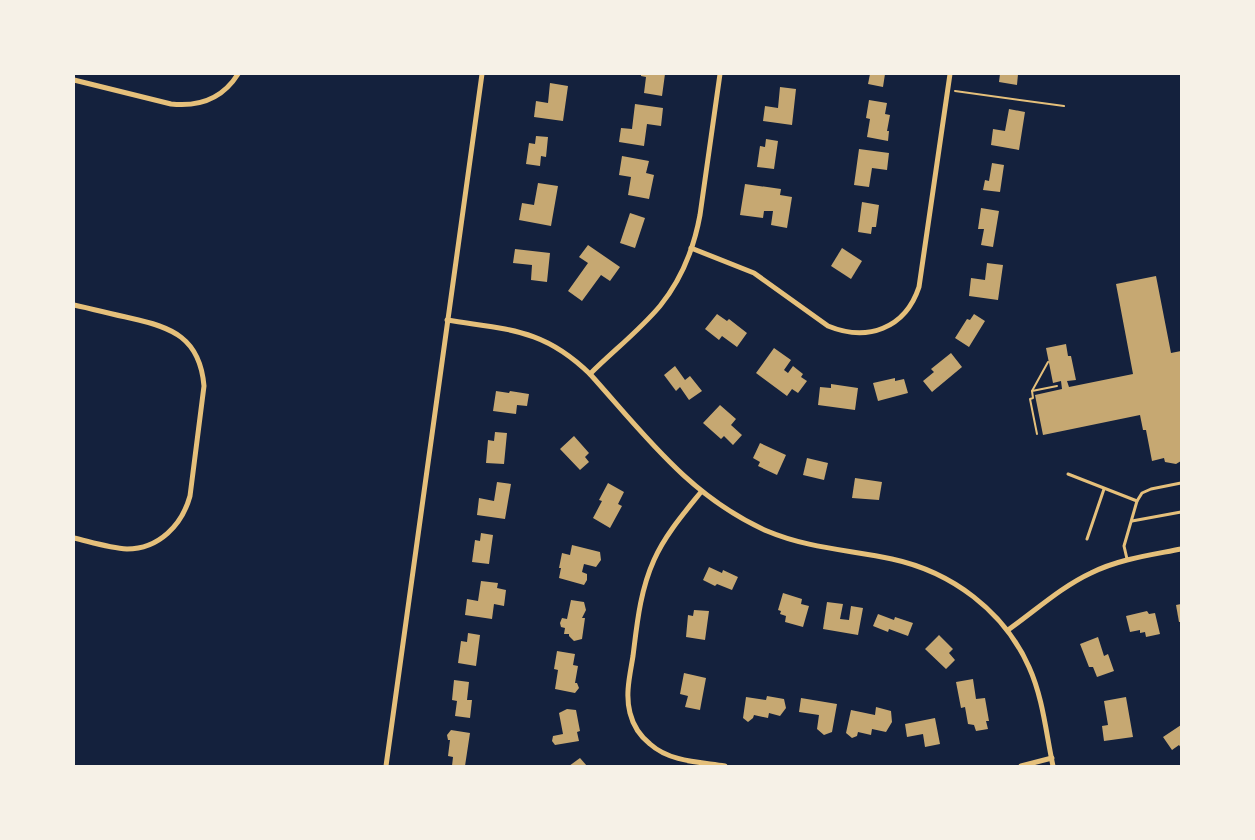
<svg xmlns="http://www.w3.org/2000/svg" width="1255" height="840" viewBox="0 0 1255 840" font-family="Bitter,serif">
<style>
.building{fill:#c6a872}
.lines{fill:none;stroke-linecap:round;stroke-linejoin:round}
.path{stroke:#e5c07b;stroke-width:2}
.service{stroke:#e5c07b;stroke-width:3}
.minor{stroke:#e5c07b;stroke-width:5}
</style>
<rect width="100%" height="100%" fill="#14213d"/>
<g class="building">
<polygon points="641,74 665,74 662,96 644,93 646,77 641,76"/>
<polygon points="870,74 885,74 883,87 868,84"/>
<polygon points="1000,74 1018,74 1017,85 999,82"/>
<polygon points="550,83 568,86 563,121 534,117 536,101 548,103"/>
<polygon points="780,87 796,89 792,125 763,121 765,106 778,108"/>
<polygon points="869,100 887,103 885,114 890,115 887,131 889,131 888,141 867,137 870,119 866,118"/>
<polygon points="635,104 663,108 661,126 647,124 644,146 619,142 621,128 632,129"/>
<polygon points="1009,109 1025,112 1019,150 991,145 993,129 1005,131"/>
<polygon points="536,136 548,137 546,157 541,156 540,166 526,164 529,143 535,144"/>
<polygon points="766,139 778,141 774,169 757,167 760,146 765,147"/>
<polygon points="859,149 889,153 887,170 872,168 869,187 854,185"/>
<polygon points="622,156 649,161 646,173 654,175 649,199 628,195 631,177 619,175"/>
<polygon points="992,163 1004,165 1000,192 983,190 985,180 989,181"/>
<polygon points="538,183 558,186 551,226 519,220 522,203 534,205"/>
<polygon points="745,184 781,189 780,195 792,197 787,228 771,225 773,211 764,211 763,218 740,215"/>
<polygon points="862,202 879,205 876,227 872,227 871,234 858,232"/>
<polygon points="981,208 999,211 993,247 981,245 984,229 978,229"/>
<polygon points="630,213 645,218 635,248 620,243"/>
<polygon points="588,245 620,267 610,281 601,275 582,301 568,291 588,263 579,257"/>
<polygon points="842,248 862,261 851,279 831,266"/>
<polygon points="515,249 550,253 547,282 531,280 532,265 513,263"/>
<polygon points="987,263 1003,265 998,300 969,296 971,278 985,280"/>
<polygon points="1156,276 1171,353 1181,351 1181,461 1176,464 1165,462 1164,458 1152,461 1146,430 1143,430 1140,415 1043,435 1035,395 1062,389 1061,381 1053,383 1046,348 1066,344 1068,356 1071,356 1076,380 1067,381 1069,387 1133,374 1116,284"/>
<polygon points="717,314 727,321 729,319 747,333 737,347 722,336 719,340 705,329"/>
<polygon points="974,314 985,321 969,347 955,338 967,319 970,320"/>
<polygon points="774,348 791,360 784,370 788,373 793,366 803,374 801,377 807,381 798,393 792,389 787,396 756,373"/>
<polygon points="951,353 962,367 932,392 923,381 934,372 931,369"/>
<polygon points="675,366 685,380 690,376 702,391 689,400 680,387 676,391 664,375"/>
<polygon points="895,378 895,381 904,379 908,393 878,401 873,383"/>
<polygon points="831,384 858,388 855,410 818,405 820,387 831,388"/>
<polygon points="496,391 509,393 510,391 529,394 527,406 517,405 516,414 493,411"/>
<polygon points="720,405 736,419 731,425 742,435 733,445 724,436 721,439 703,423"/>
<polygon points="495,432 507,433 504,464 486,463 488,440 494,441"/>
<polygon points="574,436 589,453 585,457 589,462 580,470 560,449"/>
<polygon points="760,443 786,455 777,475 758,466 760,462 753,458"/>
<polygon points="807,458 828,463 824,480 803,475"/>
<polygon points="855,478 882,482 879,500 852,498"/>
<polygon points="497,482 511,484 505,519 477,515 479,498 494,501"/>
<polygon points="608,483 624,492 618,504 622,506 610,528 593,518 602,501 599,500"/>
<polygon points="481,533 493,535 489,564 472,562 475,540 480,541"/>
<polygon points="572,545 600,552 601,560 596,567 584,564 582,572 587,574 587,580 584,585 559,578 561,568 559,568 562,553 570,555"/>
<polygon points="709,567 722,573 723,570 738,577 732,590 717,584 715,586 703,580"/>
<polygon points="481,581 498,583 497,588 506,590 504,606 494,604 492,619 465,615 467,599 478,601"/>
<polygon points="783,593 802,599 801,604 809,606 803,627 785,622 786,616 780,614 781,611 778,610"/>
<polygon points="571,600 584,602 586,610 582,618 585,618 582,639 574,641 569,636 569,634 564,634 565,628 561,627 560,623 562,618 567,619"/>
<polygon points="827,602 843,604 840,619 849,620 851,606 863,608 858,635 823,629"/>
<polygon points="1181,604 1181,622 1179,622 1176,605"/>
<polygon points="694,610 709,611 705,640 686,637 688,615 693,616"/>
<polygon points="1147,611 1149,614 1155,613 1160,634 1146,637 1145,632 1140,633 1140,630 1130,632 1126,616"/>
<polygon points="878,614 894,620 895,617 913,623 908,636 889,629 888,632 873,626"/>
<polygon points="468,633 480,635 476,666 458,663 461,641 467,642"/>
<polygon points="939,635 953,649 949,653 955,660 946,669 925,649"/>
<polygon points="1098,637 1104,656 1108,654 1114,671 1097,677 1093,667 1089,667 1080,644"/>
<polygon points="557,651 575,654 573,665 578,666 575,683 577,683 579,688 575,693 555,689 558,670 554,669"/>
<polygon points="684,673 706,678 700,710 685,707 688,696 680,694"/>
<polygon points="973,679 976,699 985,698 989,721 986,721 988,729 976,731 974,725 968,724 965,707 961,708 956,682"/>
<polygon points="454,680 469,682 467,700 472,700 470,718 455,716 457,701 452,700"/>
<polygon points="767,696 784,699 786,708 780,716 769,713 768,718 754,715 753,718 748,722 743,718 746,697 766,700"/>
<polygon points="1126,697 1133,737 1104,741 1102,726 1108,725 1104,701"/>
<polygon points="801,698 837,704 832,732 824,735 817,729 819,715 799,712"/>
<polygon points="876,707 891,711 892,722 886,732 872,729 871,735 858,732 857,736 852,738 846,733 851,710 875,715"/>
<polygon points="567,709 576,710 580,731 577,732 579,741 555,745 552,741 553,736 563,734 559,713"/>
<polygon points="935,718 940,744 925,747 923,734 907,737 905,724"/>
<polygon points="1181,725 1181,748 1179,745 1172,750 1163,737"/>
<polygon points="451,730 470,733 465,766 452,766 453,757 448,756 450,740 448,740 447,735"/>
<polygon points="580,758 587,766 569,766"/>
</g>
<g class="lines">
<g class="path">
<polyline points="955,91 1064,106"/>
<polyline points="1032,391 1048,362"/>
<polyline points="1037,434 1030,399 1033,398 1032,391 1057,386"/>
</g>
<g class="service">
<polyline points="1068,474 1137,501"/>
<polyline points="1132,521 1181,512"/>
<polyline points="1087,539 1104,489"/>
<polyline points="1127,559 1124,546 1137,501 1142,493 1151,489 1181,483"/>
</g>
<g class="minor">
<path d="M74,80l97,24c28,3 52,-6 67,-30"/>
<path d="M691,248l63,25 74,53c39,16 77,3 91,-39l31,-213"/>
<path d="M74,305c19,4 37,9 56,13 42,9 70,20 74,68l-14,110c-8,29 -31,53 -63,53 -17,-1 -36,-7 -53,-11"/>
<path d="M447,320c61,10 96,8 143,54 54,60 100,123 177,157 40,17 82,19 125,28 60,13 112,52 137,108 14,31 17,66 24,99"/>
<path d="M590,374c23,-23 49,-43 70,-68 21,-26 34,-58 40,-91l20,-141"/>
<path d="M701,492c-17,21 -36,43 -47,68 -14,31 -17,64 -21,96 -3,19 -8,38 -3,57 3,12 10,23 20,31 20,18 50,18 75,22"/>
<path d="M1008,630c27,-19 53,-43 83,-57 28,-14 60,-18 90,-24"/>
<polyline points="386,766 482,74"/>
<polyline points="1021,766 1052,758"/>
</g>
</g>
<rect width="1255" height="840" fill="none" stroke="#f6f1e7" stroke-width="150"/>
</svg>
